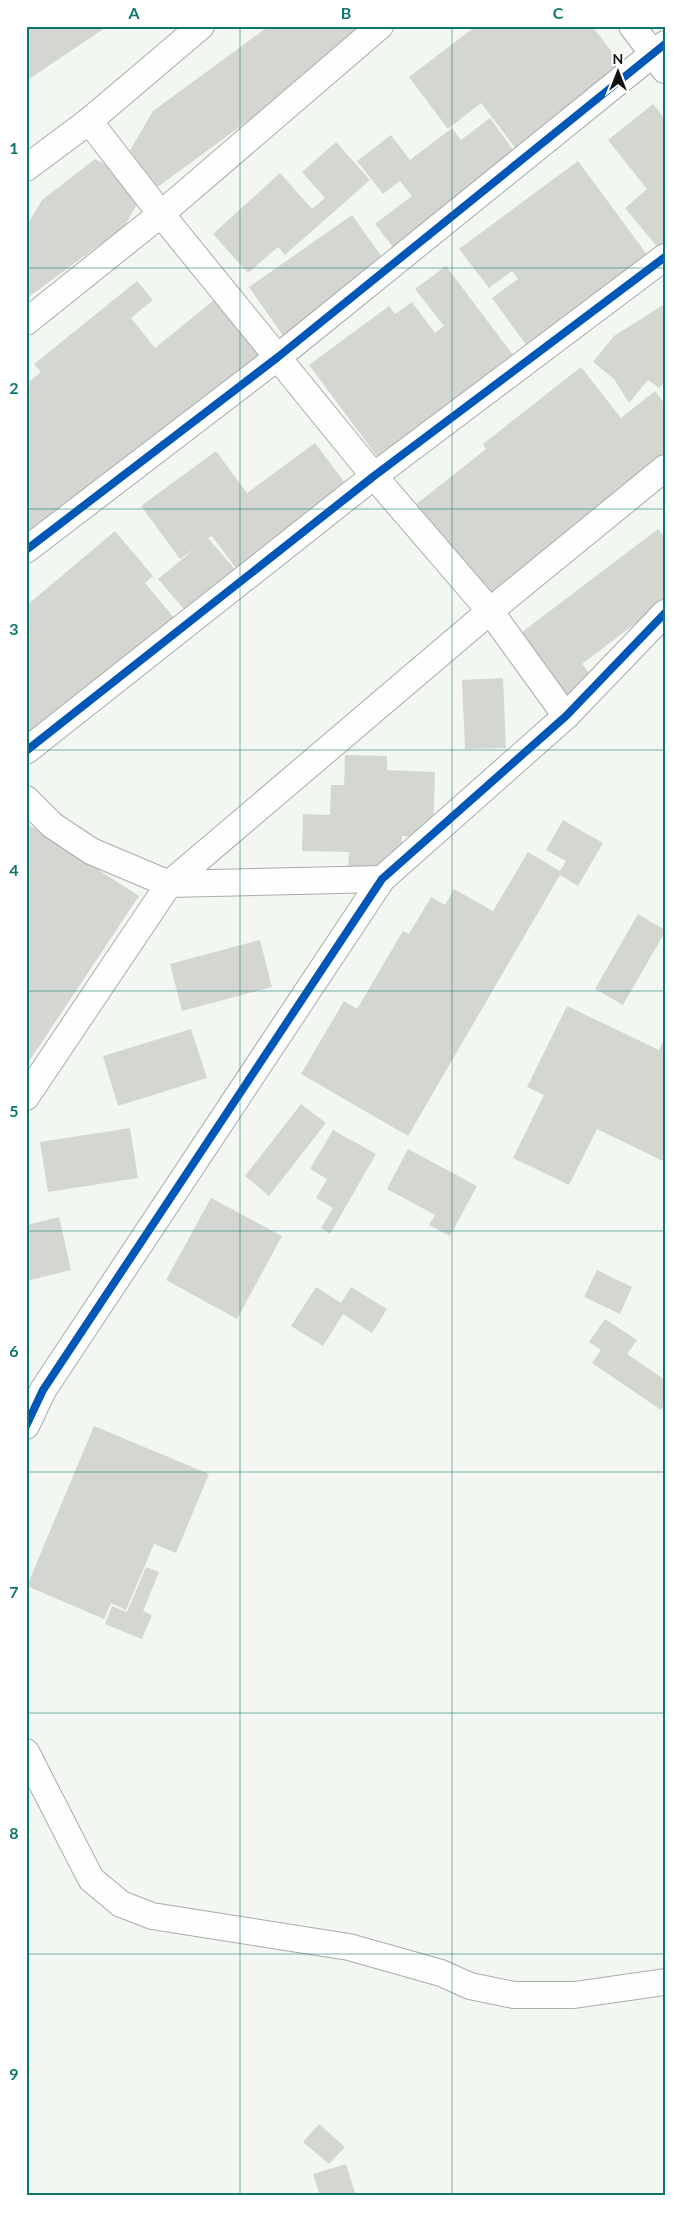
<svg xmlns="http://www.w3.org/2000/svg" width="691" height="2222" viewBox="0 0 691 2222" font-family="Lato,sans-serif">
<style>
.building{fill:#d4d6d2}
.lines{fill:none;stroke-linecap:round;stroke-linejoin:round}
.minor-casing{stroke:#a9aca8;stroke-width:28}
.minor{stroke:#fdfefd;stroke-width:26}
.cycleway-casing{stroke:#fff;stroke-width:11}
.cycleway{stroke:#0057b8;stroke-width:8}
.grid{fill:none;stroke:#0f766e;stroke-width:1;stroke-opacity:0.55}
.neatline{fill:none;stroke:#0f766e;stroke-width:2}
.grid-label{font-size:16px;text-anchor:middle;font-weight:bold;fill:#0f766e}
</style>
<rect width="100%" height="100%" fill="#f3f7f2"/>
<g class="building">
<polygon points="26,26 108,26 26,81"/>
<polygon points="269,26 378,26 148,194 144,192 124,227 30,296 26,302 26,227 42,200 95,159 118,171 153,111"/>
<polygon points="476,26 592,26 629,74 523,158 481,103 448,129 409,77"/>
<polygon points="653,104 665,119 665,256 625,208 647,189 608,140"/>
<polygon points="490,118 519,158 396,251 375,224 412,196 400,181 383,194 357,161 391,135 410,160 452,128 461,140"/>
<polygon points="336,142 370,180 285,255 278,247 248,273 213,234 280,173 312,209 325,198 302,172"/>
<polygon points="578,161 657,268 527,346 492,298 518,279 512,271 489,288 459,249"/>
<polygon points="352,215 387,264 284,337 249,287"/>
<polygon points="446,266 516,359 388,471 309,365 389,306 395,314 412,302 435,333 444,326 415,289"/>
<polygon points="137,281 153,300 131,318 155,348 214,300 264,362 26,553 26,384 41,372 34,364"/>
<polygon points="665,304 665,382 659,388 648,380 629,403 614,379 593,362 614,336"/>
<polygon points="581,367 621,418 655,391 665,404 665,468 487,607 410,509 486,449 483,444"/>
<polygon points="315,443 361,504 250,587 212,536 208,538 244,580 194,621 158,579 197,547 180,559 141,506 216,451 247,493"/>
<polygon points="658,529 665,537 665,601 582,664 598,684 562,711 509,642"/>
<polygon points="115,531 153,576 145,583 185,631 26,763 26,606"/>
<polygon points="503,678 506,748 465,749 462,680"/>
<polygon points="345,755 387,756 387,770 435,772 433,837 402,836 401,869 348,867 349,852 302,851 303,814 330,815 331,785 344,785"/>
<polygon points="563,820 603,843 578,886 560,875 408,1136 301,1074 344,1001 357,1009 403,931 409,934 431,897 445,905 454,889 493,911 528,852 560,871 566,861 546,850"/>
<polygon points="26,823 139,896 26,1066"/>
<polygon points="638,914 665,930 665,932 623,1005 595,989"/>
<polygon points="260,940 272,987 182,1011 170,964"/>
<polygon points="567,1006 659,1050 665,1037 665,1162 597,1129 569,1185 513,1158 544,1095 527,1087"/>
<polygon points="191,1029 207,1078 118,1106 103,1056"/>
<polygon points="301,1104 326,1123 269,1196 245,1176"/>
<polygon points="130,1128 138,1178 48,1192 40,1142"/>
<polygon points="333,1130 376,1154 330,1234 321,1228 333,1208 316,1198 327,1179 310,1169"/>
<polygon points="408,1149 477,1186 450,1236 429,1225 435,1215 387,1189"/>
<polygon points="211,1198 282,1236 237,1319 166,1280"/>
<polygon points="59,1217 71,1270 26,1281 26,1225"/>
<polygon points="597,1270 632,1287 620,1314 584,1297"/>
<polygon points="316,1287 341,1303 351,1287 387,1309 372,1333 343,1314 323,1346 291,1326"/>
<polygon points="605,1319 637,1340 627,1354 665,1380 665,1404 661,1410 592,1363 601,1350 589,1342"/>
<polygon points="94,1426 209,1474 176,1553 154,1544 126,1610 111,1603 104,1619 27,1586"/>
<polygon points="146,1567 159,1572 143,1611 152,1615 142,1639 105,1624 112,1606 127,1612"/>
<polygon points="319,2124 345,2147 329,2164 303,2142"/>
<polygon points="346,2164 356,2196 320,2196 313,2174"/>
</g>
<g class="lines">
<g class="minor-casing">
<g id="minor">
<polyline points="632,26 665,70"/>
<polyline points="89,121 161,214 374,476 490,611 566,716"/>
<polyline points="26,168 89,121 201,26"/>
<polyline points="26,322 161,214 380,26"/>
<polyline points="26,550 278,357 665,44"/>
<polyline points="26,751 374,476 665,257"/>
<polyline points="26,799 52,825 91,851 169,884 382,879"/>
<polyline points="26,1097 169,884 490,611 665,468"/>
<polyline points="26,1426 43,1390 382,879 566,716 665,613"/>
<polyline points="26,1752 91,1879 121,1904 152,1916 349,1947 441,1973 470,1986 514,1995 574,1995 665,1982"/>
</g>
</g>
<use href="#minor" class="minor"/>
<g class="cycleway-casing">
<g id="cycleway">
<polyline points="26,550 278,357 665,44"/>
<polyline points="26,751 374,476 665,257"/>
<polyline points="26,1426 43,1390 382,879 566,716 665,613"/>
</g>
</g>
<use href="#cycleway" class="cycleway"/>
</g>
<path class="grid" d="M240,26v2170M452,26v2170M26,268h639M26,509h639M26,750h639M26,991h639M26,1231h639M26,1472h639M26,1713h639M26,1954h639"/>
<rect width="691" height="2222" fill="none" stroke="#ffffff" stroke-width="55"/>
<g transform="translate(618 72)" stroke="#ffffff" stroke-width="4" paint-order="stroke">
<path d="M0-4L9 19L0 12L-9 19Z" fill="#101310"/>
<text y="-8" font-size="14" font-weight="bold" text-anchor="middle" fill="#101310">N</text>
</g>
<rect x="28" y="28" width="636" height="2166" class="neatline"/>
<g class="grid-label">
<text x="134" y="19">A</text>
<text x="346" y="19">B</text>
<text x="558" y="19">C</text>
<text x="14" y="154">1</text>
<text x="14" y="394">2</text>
<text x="14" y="635">3</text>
<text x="14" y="876">4</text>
<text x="14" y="1117">5</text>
<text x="14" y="1357">6</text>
<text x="14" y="1598">7</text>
<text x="14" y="1839">8</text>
<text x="14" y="2080">9</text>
</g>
</svg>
